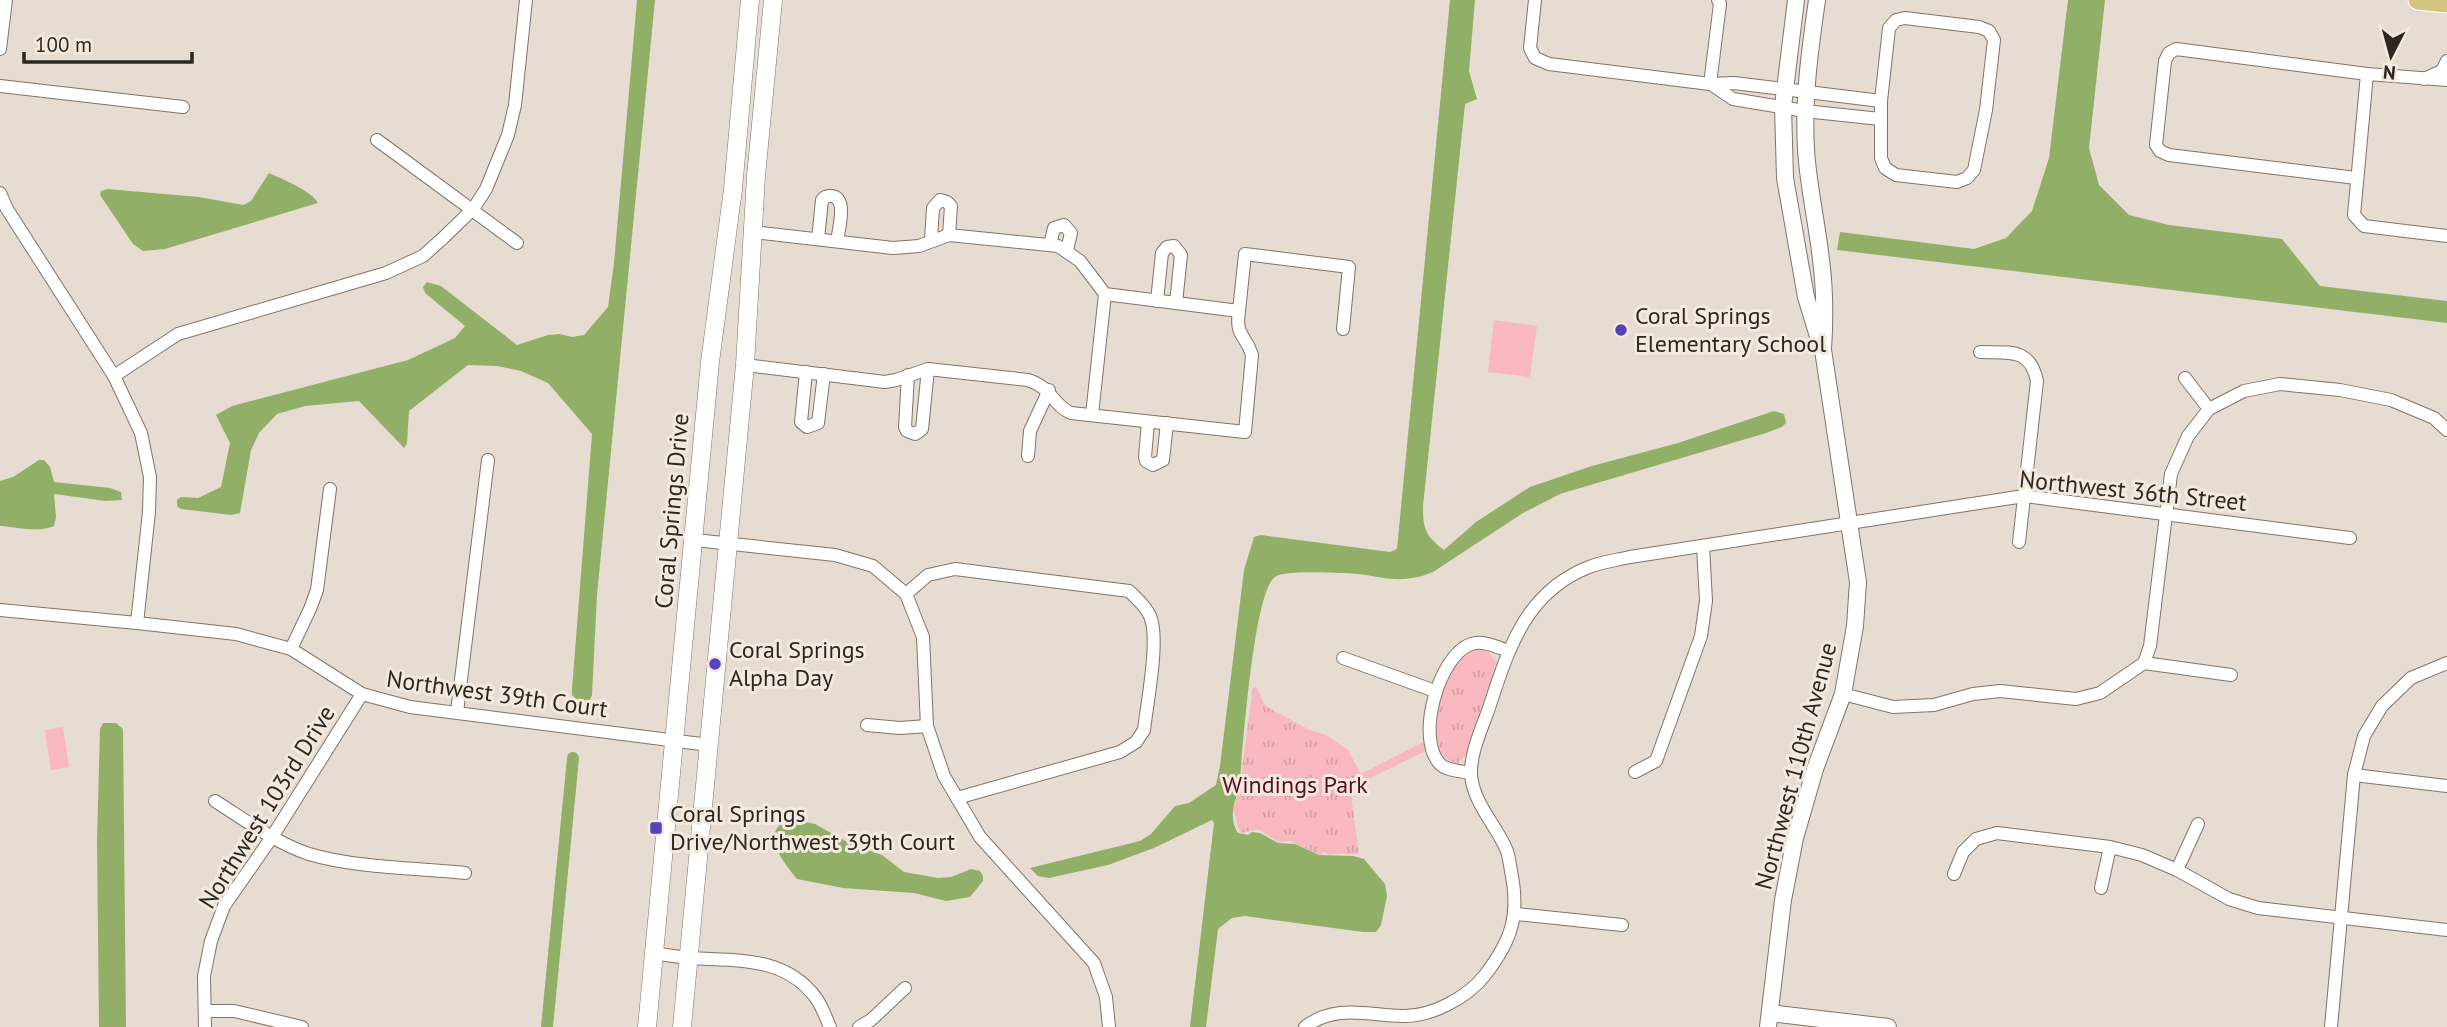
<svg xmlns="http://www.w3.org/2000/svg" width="2447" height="1027" viewBox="0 0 2447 1027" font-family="'PT Sans',sans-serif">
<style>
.green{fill:#f9b8c0}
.park{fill:url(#park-tufts)}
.water{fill:#92af67}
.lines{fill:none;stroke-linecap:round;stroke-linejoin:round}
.canal{stroke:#92af67;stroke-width:12}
.minor-casing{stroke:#7e746a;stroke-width:14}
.tertiary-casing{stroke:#7e746a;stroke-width:18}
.secondary-casing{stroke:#7e746a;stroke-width:19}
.primary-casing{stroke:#fff;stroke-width:21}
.minor{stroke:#fff;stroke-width:12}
.tertiary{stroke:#fff;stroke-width:16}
.secondary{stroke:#fff;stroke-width:18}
.primary{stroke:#d3c581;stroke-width:19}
.poi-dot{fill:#5443bb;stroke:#f4e9de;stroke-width:2.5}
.labels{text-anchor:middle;stroke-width:6;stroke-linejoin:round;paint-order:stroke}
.poi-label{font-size:24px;fill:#2b2722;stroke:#f4e9de;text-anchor:start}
.street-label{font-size:24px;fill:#2b2722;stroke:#f4e9de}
.park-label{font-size:24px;fill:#570c21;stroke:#f4e9de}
</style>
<defs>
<pattern id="park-tufts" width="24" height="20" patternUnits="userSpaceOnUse" patternTransform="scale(1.75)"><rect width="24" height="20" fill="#f9b8c0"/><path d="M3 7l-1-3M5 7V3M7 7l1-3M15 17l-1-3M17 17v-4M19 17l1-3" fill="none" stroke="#d69ea5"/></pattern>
</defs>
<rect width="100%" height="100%" fill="#e7dcd1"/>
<g class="green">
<polygon points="1494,320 1537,326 1530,377 1488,372"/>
<polygon points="63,727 69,767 51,770 45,730"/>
</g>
<g class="park">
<path d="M1474,649l14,2 8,11 -28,91 -10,10c-33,-1 -20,-67 -10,-86 7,-11 15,-21 26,-28z"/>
<polygon points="1253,687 1257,688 1264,704 1269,708 1310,730 1326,735 1348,750 1361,774 1427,740 1428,750 1350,788 1359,854 1329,854 1323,852 1320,855 1290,841 1279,842 1258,829 1242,833 1239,830 1233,809 1239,792"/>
</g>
<g class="water">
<polygon points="637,0 655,0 597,595 592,695 590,700 579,702 572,695 572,689 592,434 548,383 521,371 497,366 468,365 409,411 407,443 404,448 359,401 305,406 277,414 259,433 251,450 240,513 231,515 181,509 177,506 177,500 181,497 198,498 221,487 230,443 216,415 232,406 408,360 455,338 465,326 425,293 423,287 427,282 441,286 517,345 548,335 560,334 572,337 584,335 608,307 614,263"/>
<path d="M1450,0h25l-6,71 8,28 -12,5 -42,402c0,22 2,30 21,44l32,-28 54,-35 62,-21 86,-23 96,-32 10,3 2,9 -4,4 -16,6 -206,61 -37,19 -90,59c-39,16 -57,0 -95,1 -15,0 -52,-3 -63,4 -22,15 -33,181 -36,215 -7,12 -9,30 -1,41l10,2 4,-3 8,1 18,10 17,1 24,11 34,1 11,3 21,25 2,12 -6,29 -5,7h-13l-118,-16 -13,2 -14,11 -12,98h-16l24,-204 -2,-3 -58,28 -46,17 -59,13 -11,-2 -8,-8 110,-27 11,-7 24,-28 14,-3 27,-18 4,-19 24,-196 10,-33 7,-2 129,17 7,-3z"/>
<polygon points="2068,0 2105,0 2089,148 2099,185 2129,215 2169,225 2282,239 2320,286 2447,301 2447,323 1837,250 1840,232 1974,249 2006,238 2032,211 2049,158"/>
<path d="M269,173c13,6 43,18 49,30l-153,46 -22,2 -10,-7 -33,-49 1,-4 6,-2 92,8 44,8 8,-4z"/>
<path d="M39,460h5l6,7 4,15 56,6 11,4 1,8 -16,1 -52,-7 2,23 -2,9c-15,7 -37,1 -54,0v-45l13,-4z"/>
<polygon points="103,723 116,723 123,729 126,1027 99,1027 97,840 100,729"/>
<path d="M790,819l25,5 34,19 33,12 22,17 34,6 13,-1 20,-8 9,2 3,5v5l-13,16 -24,4 -32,-8 -71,-5 -46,-9c-14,-17 -39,-48 -7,-60z"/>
</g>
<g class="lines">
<polyline class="canal" points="547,1027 573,758"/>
<g class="minor-casing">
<g id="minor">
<polyline points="1535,0 1530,48 1535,58 1549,64 1710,84 1734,83 1881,101"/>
<polygon points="1905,18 1979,27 1989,31 1994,40 1986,110 1974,170 1967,178 1957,182 1896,175 1885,168 1881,158 1881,101 1889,28 1896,20"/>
<polyline points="0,49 6,0"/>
<polyline points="2367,74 2354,215 2364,226 2447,236"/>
<polyline points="2424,79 2442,71 2447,61"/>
<polyline points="1710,84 1720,4 1718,0"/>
<polyline points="1711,84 1733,99 1805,111 1880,119"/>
<polyline points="0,86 183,107"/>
<polyline points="377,140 517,243"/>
<polyline points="2356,178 2169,155 2160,151 2156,145 2165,61 2169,53 2176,49 2367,74 2447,80"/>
<polyline points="0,193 7,209 114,376 141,433 150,477 149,512 137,623"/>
<polyline points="753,232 893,248 919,246 949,235 1058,246 1080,261 1105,294 1239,311 1245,254 1349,267 1343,329"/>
<path d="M818,239l4,-39 3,-3c25,-7 14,30 12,44"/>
<polyline points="931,240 933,208 940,200 947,202 951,206 949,235"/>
<polyline points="1050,245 1054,228 1064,225 1071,233 1067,250"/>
<polyline points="1157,301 1162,253 1167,247 1174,246 1181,255 1176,303"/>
<path d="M1980,352c29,1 50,-5 57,29l-18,161"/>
<path d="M745,365l140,17 11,-2 32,-11 100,11c25,8 24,25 43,33l174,19 7,-77c-6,-21 -17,-17 -13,-44"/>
<polyline points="806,372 801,422 807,427 818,423 824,374"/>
<polyline points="908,375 905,427 907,431 915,434 922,429 928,369"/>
<polyline points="114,376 178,334 386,273 423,256 442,239 473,209 486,189 508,135 515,105 526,0"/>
<polyline points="2185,378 2209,409"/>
<polyline points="1092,415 1105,294"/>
<polyline points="1148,422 1145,457 1146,461 1153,465 1163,460 1167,423"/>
<polyline points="1028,456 1030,431 1049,390"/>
<polyline points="695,540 835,555 873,566 906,594 923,637 927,726 944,776 980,837 1094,963 1106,997 1109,1027"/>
<path d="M906,594l22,-19 27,-6 174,22c8,8 16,14 21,25 10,22 -3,87 -6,114l-8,12 -16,10 -163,46"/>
<polyline points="0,610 137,623 236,634 291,649 362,694 410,707 709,745"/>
<polyline points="291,649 310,609 317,590 330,489"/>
<polyline points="1343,658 1435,691"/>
<polyline points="2144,663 2150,646 2171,474 2188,436 2209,409 2244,391 2280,384 2340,390 2391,400 2434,418 2447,430"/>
<polyline points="2144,663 2231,675"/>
<polyline points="1843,694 1893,707 1934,705 1973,694 2000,691 2076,699 2100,693 2144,663"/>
<polyline points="457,712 488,460"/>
<polyline points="867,725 900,728 927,726"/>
<polyline points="1635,772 1656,761 1701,636 1706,601 1703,546"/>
<path d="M1471,773c-9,-2 -24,-2 -31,-9 -25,-26 -1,-109 31,-120 12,-4 26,3 37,7"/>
<polyline points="2354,775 2447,786"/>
<path d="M215,801c30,19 61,42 94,53 47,14 107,14 156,19"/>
<polyline points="2177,870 2198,824"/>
<polyline points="1954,874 1963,852 1976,839 1997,833 2110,847 2142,855 2177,870 2229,899 2258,908 2447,930"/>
<polyline points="2101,888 2110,847"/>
<polyline points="1516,914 1622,925"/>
<path d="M653,953c13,2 25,4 38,5 46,3 94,-2 125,40 6,8 10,20 14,29"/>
<polyline points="205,1011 234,1011 302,1027"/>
<polyline points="205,1027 204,976 211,941 224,906 272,837 362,694"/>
<polyline points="859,1027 871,1020 905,988"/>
<path d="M1305,1027c30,-23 62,-12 97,-11 29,1 65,-18 83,-41 27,-35 35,-60 26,-104 -1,-6 -2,-14 -4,-20 -11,-27 -33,-46 -36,-76 -1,-22 11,-47 18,-67 19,-58 36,-116 100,-141 12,-5 28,-7 41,-10l394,-61 326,42"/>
<polyline points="2331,1027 2354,775 2364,736 2382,706 2411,678 2447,663"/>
</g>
</g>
<g class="tertiary-casing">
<g id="tertiary">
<polyline points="1796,0 1783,106 1785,178 1806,297 1820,343"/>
<polyline points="1770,1013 1888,1027"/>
<path d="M1768,1027l15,-127 12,-62 20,-69 28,-75 12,-68 3,-44 -35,-232c2,-30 2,-60 -2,-90 -4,-38 -13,-74 -15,-111 -3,-50 4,-100 11,-149"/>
</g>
</g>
<g class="secondary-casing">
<g id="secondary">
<polyline points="647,1027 710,362 733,189 750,0"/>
<polyline points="682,1027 745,365 756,176 773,0"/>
</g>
</g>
<g class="primary-casing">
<polyline id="primary" points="2418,0 2447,3"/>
</g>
<use href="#minor" class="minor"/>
<use href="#tertiary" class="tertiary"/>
<use href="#secondary" class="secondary"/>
<use href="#primary" class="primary"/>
</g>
<g class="poi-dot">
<circle cx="1621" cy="330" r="7"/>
<circle cx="715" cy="664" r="7"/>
<rect x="649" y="821" width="14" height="14" rx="3.5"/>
</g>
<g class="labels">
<g class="poi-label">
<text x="1635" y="324">Coral Springs<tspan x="1635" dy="28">Elementary School</tspan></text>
<text x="729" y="658">Coral Springs<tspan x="729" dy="28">Alpha Day</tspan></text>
<text x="670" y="822">Coral Springs<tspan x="670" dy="28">Drive/Northwest 39th Court</tspan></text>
</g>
<g class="street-label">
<text transform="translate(2133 491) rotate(6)" y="8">Northwest 36th Street</text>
<text transform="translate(672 511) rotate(-85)" y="8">Coral Springs Drive</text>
<text transform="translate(497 694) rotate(8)" y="8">Northwest 39th Court</text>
<text transform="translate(1796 766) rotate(-75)" y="8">Northwest 110th Avenue</text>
<text transform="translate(267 807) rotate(-58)" y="8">Northwest 103rd Drive</text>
</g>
<g class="park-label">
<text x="1295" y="793">Windings Park</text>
</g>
</g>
<g transform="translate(2391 56) rotate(186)" stroke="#f4e9de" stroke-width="5" paint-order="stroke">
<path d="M0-5L12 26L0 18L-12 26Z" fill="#2b2722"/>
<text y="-10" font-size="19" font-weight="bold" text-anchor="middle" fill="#2b2722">N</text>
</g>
<path d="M24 52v10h168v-10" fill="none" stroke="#2b2722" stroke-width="3.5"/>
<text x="35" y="52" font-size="21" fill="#2b2722" stroke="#f4e9de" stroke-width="5" paint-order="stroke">100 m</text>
</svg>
